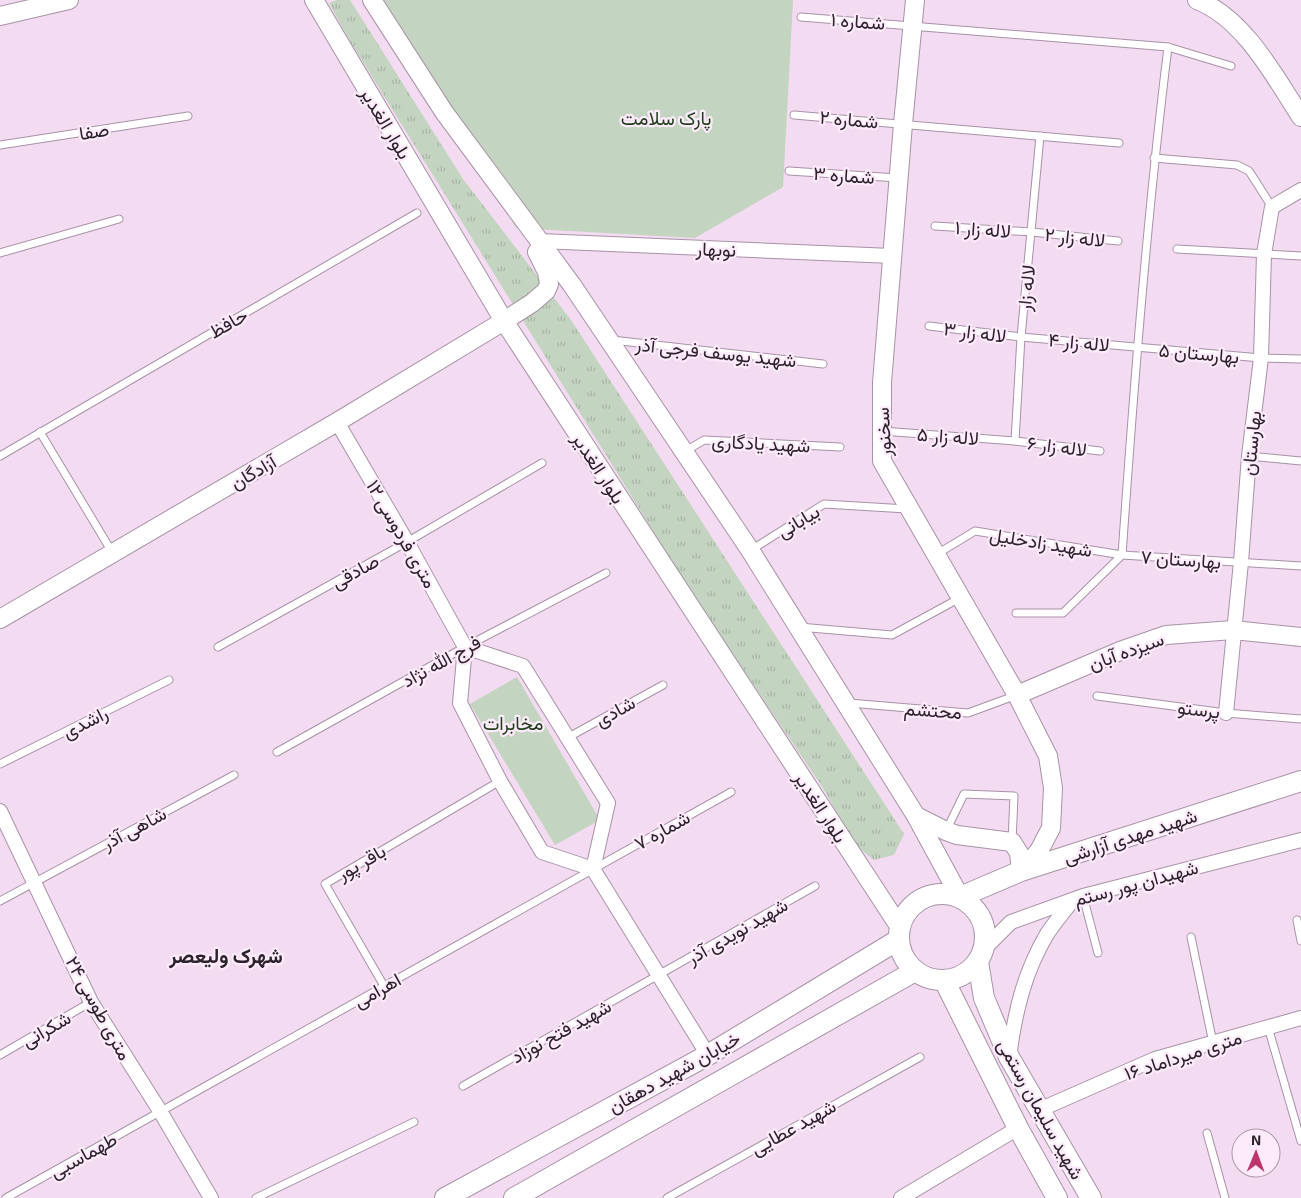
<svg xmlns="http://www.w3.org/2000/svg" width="1301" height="1198" viewBox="0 0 1301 1198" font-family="'Exo 2',Vazirmatn,sans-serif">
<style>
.grass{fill:url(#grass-tufts)}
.green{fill:#c3d4c0}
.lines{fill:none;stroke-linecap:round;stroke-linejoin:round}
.service-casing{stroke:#a892a7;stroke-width:9}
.minor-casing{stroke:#a892a7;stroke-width:16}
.tertiary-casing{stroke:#a892a7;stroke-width:20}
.secondary-casing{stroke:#a892a7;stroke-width:22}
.service{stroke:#fff;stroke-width:7}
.minor{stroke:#fff;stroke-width:14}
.tertiary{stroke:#fff;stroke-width:18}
.secondary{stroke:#fff;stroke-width:20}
.labels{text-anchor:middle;stroke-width:4.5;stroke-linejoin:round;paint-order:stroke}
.street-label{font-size:19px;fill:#2b222a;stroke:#fdeafb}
.park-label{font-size:19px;fill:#1e3e19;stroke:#fdeafb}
.neighbourhood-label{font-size:20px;font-weight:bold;fill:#2b222a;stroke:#fdeafb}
</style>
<defs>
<pattern id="grass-tufts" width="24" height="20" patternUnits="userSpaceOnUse" patternTransform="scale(1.25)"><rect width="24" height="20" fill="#c3d4c0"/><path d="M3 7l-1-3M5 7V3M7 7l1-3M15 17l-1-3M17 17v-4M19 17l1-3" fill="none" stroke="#a8b6a5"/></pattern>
</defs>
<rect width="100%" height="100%" fill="#f3dbf1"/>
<polygon class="grass" points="337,0 350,0 463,179 571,320 904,834 894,855 874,860 855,845 823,788 687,586 350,41 329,3"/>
<g class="green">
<polygon points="381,0 793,0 783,187 695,238 516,228"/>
<polygon points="517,677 600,820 555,845 470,704"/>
</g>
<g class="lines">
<g class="service-casing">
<g id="service">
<polyline points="801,17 1168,47 1231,66"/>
<polyline points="794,115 1119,143"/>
<polyline points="0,145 188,116"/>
<polyline points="1154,158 1237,165 1249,171 1272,207"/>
<polyline points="789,171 898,178"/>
<polyline points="935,226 1032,232 1118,241"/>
<polyline points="1177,249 1301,256"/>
<polyline points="0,253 119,219"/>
<polyline points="929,326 1021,337 1261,358 1301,359"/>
<polyline points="612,340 823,364"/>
<polyline points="882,431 1015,441 1100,451"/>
<polyline points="40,432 112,552"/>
<polyline points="1015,441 1021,337 1040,136"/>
<polyline points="684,452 704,440 840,447"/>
<polyline points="0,456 417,213"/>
<polyline points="1249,456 1301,461"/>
<polyline points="751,550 824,504 907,509"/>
<polyline points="937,554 975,531 1122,555 1301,566"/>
<path d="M1016,613h47l59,-58c12,-170 25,-339 46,-508"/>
<polyline points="799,627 892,635 960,598"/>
<polyline points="218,647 407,542 542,463"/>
<polyline points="1097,696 1226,713 1301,719"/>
<polyline points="849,703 968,713 1017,695"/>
<polyline points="567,738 663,685"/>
<polyline points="277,752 465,647 606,573"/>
<polyline points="0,764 169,680"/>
<polyline points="946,831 964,794 1014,796 1012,842"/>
<polyline points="1083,896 1098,953"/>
<polyline points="0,901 234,775"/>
<polyline points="1297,920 1301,941"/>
<polyline points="1191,937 1213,1043"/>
<polyline points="384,986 325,884 500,781"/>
<polyline points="1268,1027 1301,1141"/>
<polyline points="0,1055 91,1002"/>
<polyline points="463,1086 815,886"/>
<polyline points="1207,1133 1225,1198"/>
<polyline points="6,1198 731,792"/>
<polyline points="256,1198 414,1122"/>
<polyline points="667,1198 920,1057"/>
</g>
</g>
<g class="minor-casing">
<g id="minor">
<polyline points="540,241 892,256"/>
<polyline points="337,422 407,542 465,647"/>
<polyline points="465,647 460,703 500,781 542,852 593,869 708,1055"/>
<polyline points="465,647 523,666 608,803 593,869"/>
<polyline points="1226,713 1241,562 1249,456 1261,358 1264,254 1272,207 1301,190"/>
<polyline points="0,811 91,1002 160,1111 211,1198"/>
<polyline points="983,950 1011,922 1083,896 1301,840"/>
<path d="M1009,1057c6,-45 15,-84 38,-123 8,-12 17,-23 26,-34"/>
<polyline points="1039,1110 1155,1059 1301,1018"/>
<polyline points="901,1198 1018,1128"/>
</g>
</g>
<g class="tertiary-casing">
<g id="tertiary">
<polyline points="314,0 504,321 899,926"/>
<polyline points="372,0 444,112 572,285 750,550 916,816 960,897"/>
<polyline points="915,0 903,124 882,383 882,461 1017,695 1048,756 1053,788 1051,828 1039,851 1021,871"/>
<path d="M1197,0c47,18 78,77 104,117"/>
<polyline points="0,16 69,0"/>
<polyline points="0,619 337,422 504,321 532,303 546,291 549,284 547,272 537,252"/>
<polyline points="1017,695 1120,651 1166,635 1233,630 1301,637"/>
<polyline points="916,816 946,831 957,835 1012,842 1019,853 1021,871"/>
</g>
</g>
<g class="secondary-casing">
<g id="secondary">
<circle cx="942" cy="937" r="43"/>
<polyline points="960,897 1021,871 1301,781"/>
<polyline points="978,962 984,998 1009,1057 1091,1198"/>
<polyline points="944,980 1018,1128 1057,1198"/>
<polyline points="445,1198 708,1055 898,940"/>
<polyline points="514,1198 915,971"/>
</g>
</g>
<use href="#service" class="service"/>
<use href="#minor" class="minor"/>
<use href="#tertiary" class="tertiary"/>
<use href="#secondary" class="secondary"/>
</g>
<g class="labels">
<g class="street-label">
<text transform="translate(858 21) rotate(4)" y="7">شماره ۱</text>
<text transform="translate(849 119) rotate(5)" y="7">شماره ۲</text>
<text transform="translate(386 123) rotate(59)" y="7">بلوار الغدیر</text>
<text transform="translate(94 131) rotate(-9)" y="7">صفا</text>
<text transform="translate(844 175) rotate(4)" y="7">شماره ۳</text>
<text transform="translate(983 229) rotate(4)" y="7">لاله زار ۱</text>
<text transform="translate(1075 237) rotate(6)" y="7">لاله زار ۲</text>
<text transform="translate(716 249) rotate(2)" y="7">نوبهار</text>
<text transform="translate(1026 288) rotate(-84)" y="7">لاله زار</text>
<text transform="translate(228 323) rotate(-30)" y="7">حافظ</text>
<text transform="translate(975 332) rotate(7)" y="7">لاله زار ۳</text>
<text transform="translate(1079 342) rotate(5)" y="7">لاله زار ۴</text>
<text transform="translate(716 352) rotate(6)" y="7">شهید یوسف فرجی آذر</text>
<text transform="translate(1199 353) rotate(5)" y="7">بهارستان ۵</text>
<text transform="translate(883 432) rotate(-93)" y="7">سخنور</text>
<text transform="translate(948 436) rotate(4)" y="7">لاله زار ۵</text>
<text transform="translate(761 443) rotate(3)" y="7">شهید یادگاری</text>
<text transform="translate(1251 443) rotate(-84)" y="7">بهارستان</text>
<text transform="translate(1057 446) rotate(7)" y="7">لاله زار ۶</text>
<text transform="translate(599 468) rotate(57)" y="7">بلوار الغدیر</text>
<text transform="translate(253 472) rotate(-30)" y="7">آزادگان</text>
<text transform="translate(798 521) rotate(-31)" y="7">بیابانی</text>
<text transform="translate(402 534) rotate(60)" y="7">۱۲ متری فردوسی</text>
<text transform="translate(1041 542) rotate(9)" y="7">شهید زادخلیل</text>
<text transform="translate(1181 559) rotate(4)" y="7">بهارستان ۷</text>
<text transform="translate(355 571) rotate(-29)" y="7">صادقی</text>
<text transform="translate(1126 651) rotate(-20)" y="7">سیزده آبان</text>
<text transform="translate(441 661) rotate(-29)" y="7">فرج الله نژاد</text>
<text transform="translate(1199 709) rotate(7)" y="7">پرستو</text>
<text transform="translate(933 710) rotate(4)" y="7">محتشم</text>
<text transform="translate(615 711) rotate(-29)" y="7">شادی</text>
<text transform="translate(85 722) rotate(-27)" y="7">راشدی</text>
<text transform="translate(821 807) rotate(57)" y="7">بلوار الغدیر</text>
<text transform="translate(134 828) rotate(-28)" y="7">شاهی آذر</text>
<text transform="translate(662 830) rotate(-29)" y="7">شماره ۷</text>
<text transform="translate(1130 836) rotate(-18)" y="7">شهید مهدی آزارشی</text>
<text transform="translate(361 862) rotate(-30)" y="7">باقر پور</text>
<text transform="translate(1136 883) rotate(-15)" y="7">شهیدان پور رستم</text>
<text transform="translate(737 931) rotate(-30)" y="7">شهید نویدی آذر</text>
<text transform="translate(377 990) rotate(-29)" y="7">اهرامی</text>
<text transform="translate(99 1008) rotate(61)" y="7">۲۴ متری طوسی</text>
<text transform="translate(46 1029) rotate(-30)" y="7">شکرانی</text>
<text transform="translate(561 1031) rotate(-29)" y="7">شهید فتح نوزاد</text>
<text transform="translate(1183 1055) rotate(-18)" y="7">۱۶ متری میرداماد</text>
<text transform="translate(674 1072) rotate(-29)" y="7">خیابان شهید دهقان</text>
<text transform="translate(1041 1109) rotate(61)" y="7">شهید سلیمان رستمی</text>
<text transform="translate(793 1127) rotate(-29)" y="7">شهید عطایی</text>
<text transform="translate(83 1155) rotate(-29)" y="7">طهماسبی</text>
</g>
<g class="park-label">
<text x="666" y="125">پارک سلامت</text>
<text x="513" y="730">مخابرات</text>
</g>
<g class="neighbourhood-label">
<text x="226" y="963">شهرک ولیعصر</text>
</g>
</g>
<g transform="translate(1256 1153) rotate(1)"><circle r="24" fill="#fdeafb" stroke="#a99aa7"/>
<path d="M0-4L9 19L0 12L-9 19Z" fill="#be346e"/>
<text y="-8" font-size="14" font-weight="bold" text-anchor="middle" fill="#2b222a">N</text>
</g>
</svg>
